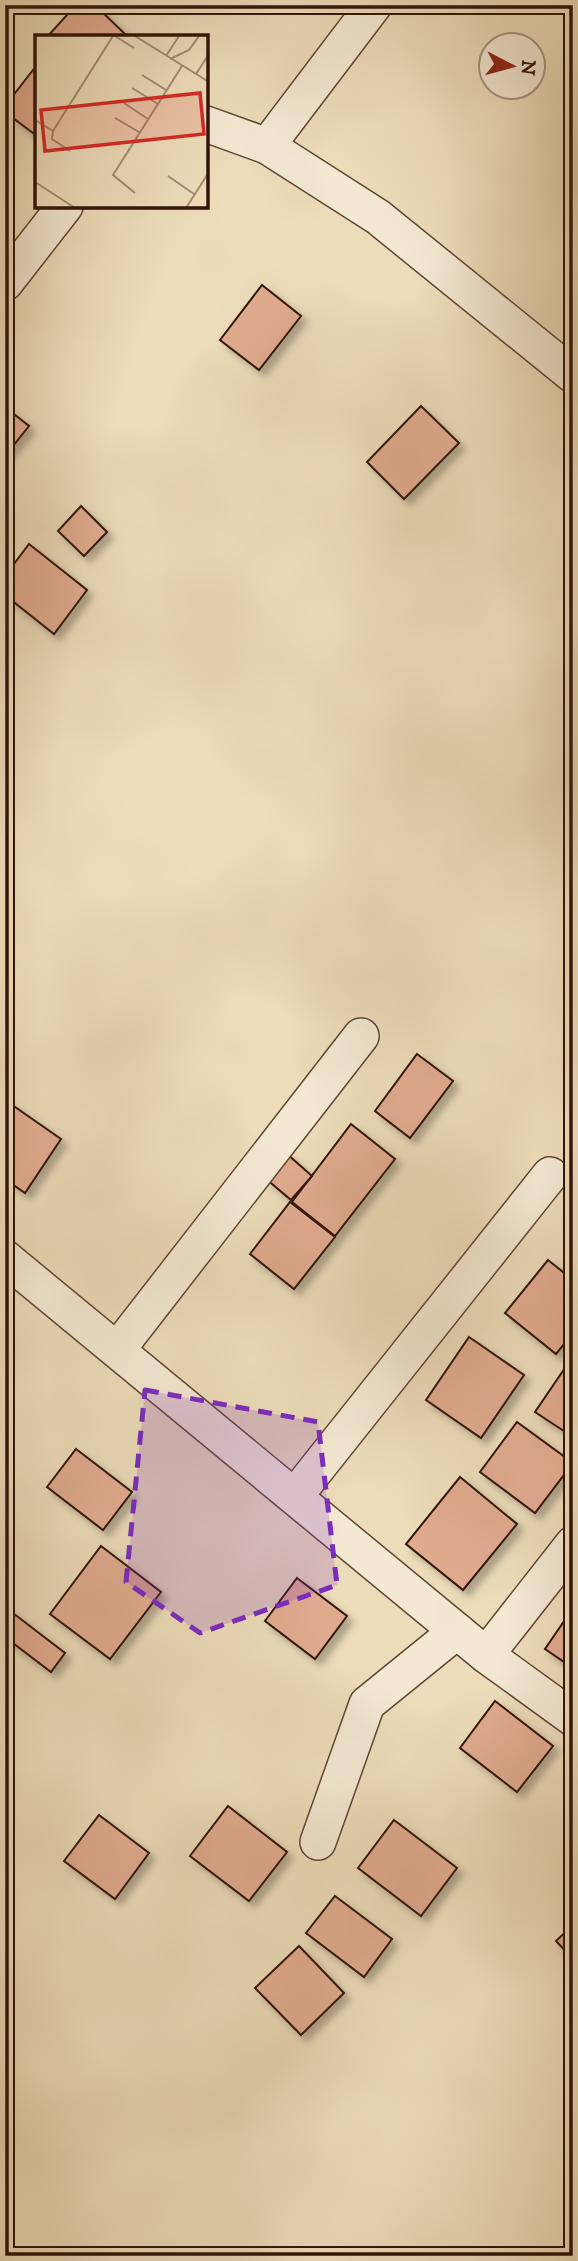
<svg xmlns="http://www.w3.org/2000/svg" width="578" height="2261" viewBox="0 0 578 2261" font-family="'IM FELL DW Pica',serif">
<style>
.building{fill:#e0aa8f;stroke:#311409;stroke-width:2;filter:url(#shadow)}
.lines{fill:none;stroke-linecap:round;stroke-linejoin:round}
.minor-casing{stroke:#604635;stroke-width:38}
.minor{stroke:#f3e8d2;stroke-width:35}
.marked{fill:#7b2cbf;fill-opacity:0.2;stroke:#7b2cbf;stroke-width:5;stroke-dasharray:14 9;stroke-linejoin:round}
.inset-road{fill:none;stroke:#a18c73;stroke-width:2}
.view{fill:#d62828;fill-opacity:0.15;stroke:#d62828;stroke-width:3.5}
.inset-edge{fill:none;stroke:#311409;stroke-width:3.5}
</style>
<defs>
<filter id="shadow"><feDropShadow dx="6" dy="6" stdDeviation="3.5" flood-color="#0004"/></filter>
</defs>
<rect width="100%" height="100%" fill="#ecdcb9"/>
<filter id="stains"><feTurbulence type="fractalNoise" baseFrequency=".00286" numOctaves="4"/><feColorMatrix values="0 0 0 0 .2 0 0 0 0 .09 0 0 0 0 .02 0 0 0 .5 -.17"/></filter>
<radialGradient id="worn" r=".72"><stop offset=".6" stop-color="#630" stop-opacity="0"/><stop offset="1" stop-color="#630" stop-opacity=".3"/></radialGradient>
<g class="building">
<polygon points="76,5 95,5 128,37 47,37"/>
<polygon points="33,70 37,74 37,136 5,112 5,106"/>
<polygon points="262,285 301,316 259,370 220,340"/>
<polygon points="421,406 459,443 404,499 367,462"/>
<polygon points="5,407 29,426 5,456"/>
<polygon points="81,506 107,532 84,556 58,531"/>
<polygon points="29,544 87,590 54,634 5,595 5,576"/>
<polygon points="417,1054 453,1081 410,1138 375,1111"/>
<polygon points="5,1100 61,1139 25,1193 5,1179"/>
<polygon points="351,1124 395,1159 335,1236 292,1202"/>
<polygon points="286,1153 312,1176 291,1200 265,1178"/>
<polygon points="290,1202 335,1237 294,1289 250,1254"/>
<polygon points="548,1260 573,1280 573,1333 556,1354 505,1313"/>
<polygon points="469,1337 524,1375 481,1438 426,1400"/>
<polygon points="567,1365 573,1369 573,1437 535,1412"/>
<polygon points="517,1422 573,1463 535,1513 480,1472"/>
<polygon points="76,1449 132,1492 103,1530 47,1487"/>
<polygon points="460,1477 517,1524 463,1590 406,1544"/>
<polygon points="101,1546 161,1592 110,1659 50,1614"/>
<polygon points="297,1578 347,1616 315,1659 265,1621"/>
<polygon points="5,1607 65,1653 51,1672 5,1637"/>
<polygon points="573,1608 573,1668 545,1649"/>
<polygon points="495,1701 553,1746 517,1792 460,1748"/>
<polygon points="228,1806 287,1852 249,1901 190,1856"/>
<polygon points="99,1815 149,1853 115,1899 64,1861"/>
<polygon points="394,1820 457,1868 421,1916 358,1868"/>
<polygon points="335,1896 392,1939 364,1977 306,1933"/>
<polygon points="573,1925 573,1959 556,1941"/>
<polygon points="299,1946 344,1993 301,2035 255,1988"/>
</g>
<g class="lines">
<g class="minor-casing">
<g id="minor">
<polyline points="206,124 267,146 378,217 573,375"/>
<polyline points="267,146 374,5"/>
<polyline points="5,283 65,206"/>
<polyline points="5,1258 486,1655 573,1718"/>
<polyline points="117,1350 361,1036"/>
<polyline points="295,1496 550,1175"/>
<polyline points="486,1655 573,1544"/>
<polyline points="318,1842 367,1704 457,1631"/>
</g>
</g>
<use href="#minor" class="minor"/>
</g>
<path class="marked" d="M145,1390l173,32 19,163 -137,48 -74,-51z"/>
<g transform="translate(35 35)">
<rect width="173" height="173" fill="#ecdcb9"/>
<path class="inset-road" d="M80,1l19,12M100,1l74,46M131,21l13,-20M135,24l19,-9 10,-14M161,39l13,-20M107,40l24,15M97,53l26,16M89,68l24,16M80,83l24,14M0,85l18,11M35,116l-18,-12 1,-8 60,-95M133,141l26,18M0,147l40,26M100,158l-22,-18 69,-109M151,173l23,-36"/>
<path class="view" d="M165,58l4,41 -159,17 -4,-41z"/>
<rect width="173" height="173" class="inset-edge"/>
</g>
<rect width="578" height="2261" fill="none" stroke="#ecdcb9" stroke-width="28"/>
<rect x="7" y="7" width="564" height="2247" fill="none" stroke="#311409" stroke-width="3.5"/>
<rect x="14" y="14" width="550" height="2233" fill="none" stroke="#311409" stroke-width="2"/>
<g transform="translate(512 66) rotate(96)"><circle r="33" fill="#f3e8d2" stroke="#a59382" stroke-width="2"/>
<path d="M0-5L12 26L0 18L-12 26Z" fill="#8f2418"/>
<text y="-10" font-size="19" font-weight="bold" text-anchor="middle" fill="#311409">N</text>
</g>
<rect width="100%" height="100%" filter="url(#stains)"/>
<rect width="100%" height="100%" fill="url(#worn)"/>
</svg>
